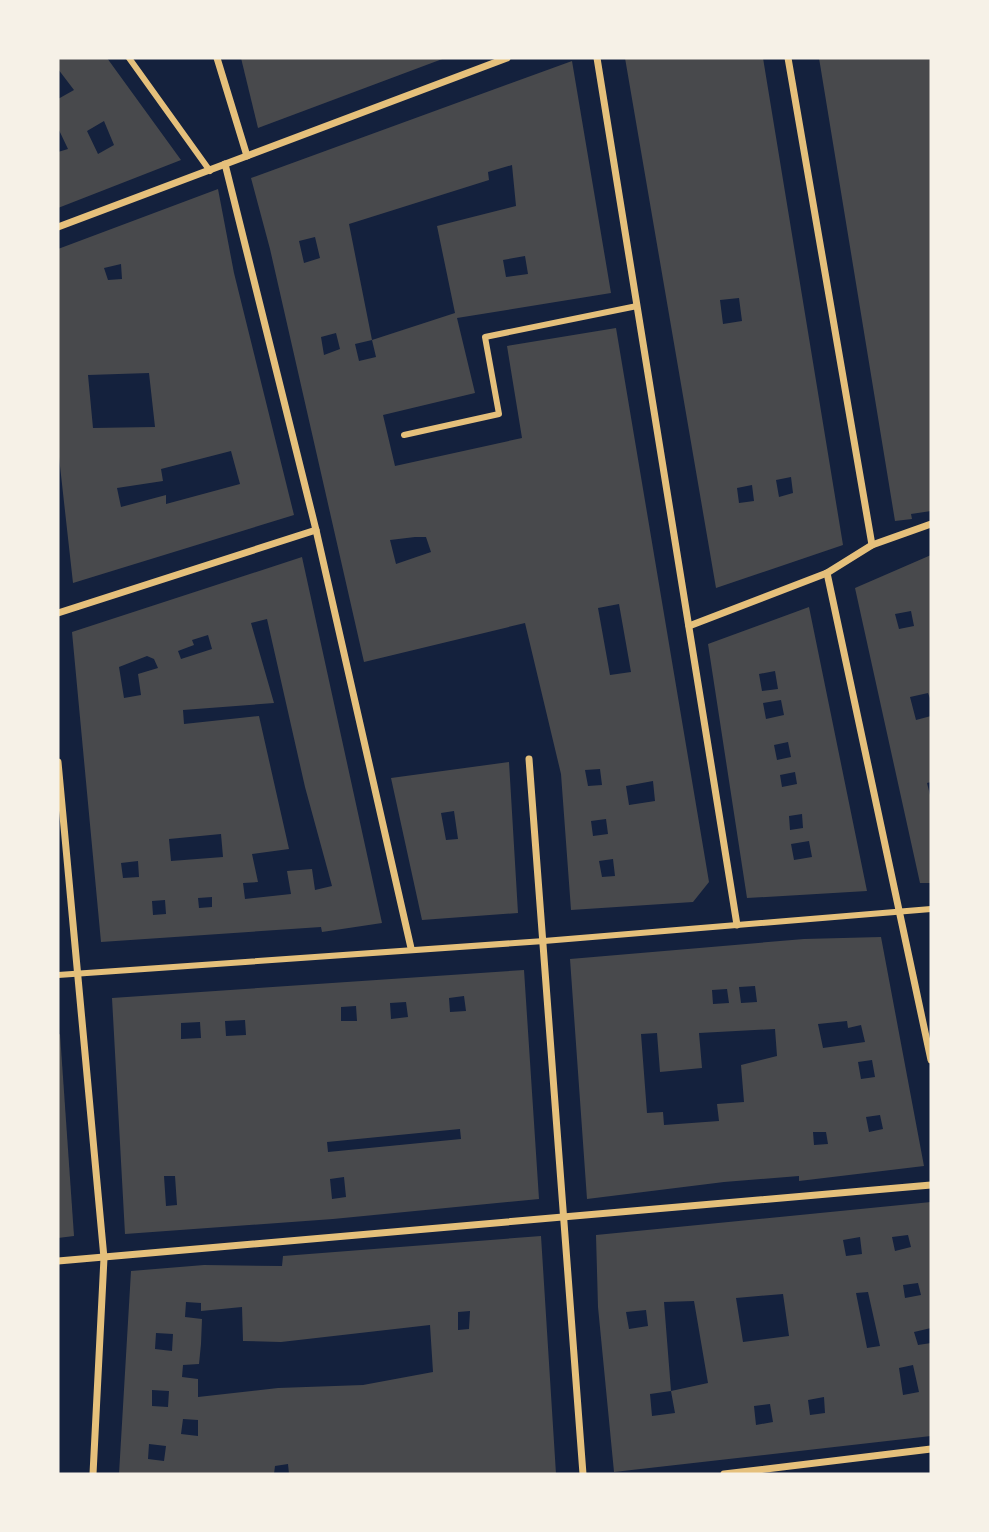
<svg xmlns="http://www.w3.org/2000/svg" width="989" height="1532" viewBox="0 0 989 1532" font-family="'Noto Serif',serif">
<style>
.building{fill:#48494c;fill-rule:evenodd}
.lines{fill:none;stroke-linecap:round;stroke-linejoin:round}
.pedestrian{stroke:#e5c07b;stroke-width:6}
.minor{stroke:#e5c07b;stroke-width:7}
</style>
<rect width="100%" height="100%" fill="#14213d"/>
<g class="building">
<path d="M58,58h49l74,102 -123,48v-56l10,-3 -10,-21v-29l16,-9 -16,-21zM104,121l10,24 -16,9 -11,-23z"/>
<polygon points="241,58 445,58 258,128"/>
<path d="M625,58h138l80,487 -127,43zM739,298l3,23 -19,3 -3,-24zM791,477l2,16 -14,4 -3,-17zM752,485l2,16 -15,2 -2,-15z"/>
<polygon points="819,58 931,58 931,511 911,514 912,519 895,521"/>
<path d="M572,61l39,232 -154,25 18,75 -92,22 12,51 127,-28 -15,-92 109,-18 93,554 -16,20 -122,8 -10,-136 -36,-151 -161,39 -94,-413 -19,-71zM512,165l4,41 -79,20 18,87 -83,27 -23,-116 140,-44 -1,-8zM315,237l5,21 -16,5 -5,-22zM525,256l3,18 -22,3 -3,-17zM336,333l4,16 -16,6 -3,-18zM372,340l4,17 -17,4 -4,-17zM415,537h11l5,15 -35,12 -6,-24zM619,604l12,68 -21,3 -12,-67zM600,769l2,16 -14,1 -3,-16zM653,781l2,20 -26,4 -3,-19zM606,819l2,15 -15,2 -2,-15zM613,859l2,17 -13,1 -3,-16z"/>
<path d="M218,189l16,84 60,242 -221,68 -15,-135v-199zM121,264l1,15 -14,1 -4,-12zM149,373l6,54 -62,1 -5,-53zM231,451l9,33 -74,20v-9l-45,12 -4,-19 46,-7 -2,-12z"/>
<path d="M931,555v146l-3,-8 -18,4 6,23 15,-4v66l-4,1 4,16v84h-11l-65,-295zM911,611l3,15 -15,3 -4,-15z"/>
<path d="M302,557l80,366 -60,9 -1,-5 -220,15 -29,-310zM267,619l38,168 27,99 -17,4 -3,-21 -25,2 4,23 -46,5 -2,-16 15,-1 -6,-28 37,-5 -30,-133 -75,8 -1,-14 91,-7 -23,-80zM208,635l4,14 -31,10 -3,-8 16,-6 -2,-5zM147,656l7,3 4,9 -20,6 3,21 -17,3 -5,-31zM221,834l2,23 -52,4 -2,-22zM138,861l1,16 -16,1 -2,-15zM212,897v10l-13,1 -1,-10zM165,900l1,14 -13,1 -1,-14z"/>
<path d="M809,607l58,284 -120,7 -39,-254zM775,671l3,18 -16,2 -3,-17zM781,700l3,15 -18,4 -3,-16zM788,742l3,15 -14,3 -3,-15zM795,772l2,12 -15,3 -2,-12zM802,814l1,14 -13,2 -1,-14zM809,841l3,16 -18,3 -3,-16z"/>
<path d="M509,762l9,151 -96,7 -31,-142zM454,811l4,28 -12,1 -5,-27z"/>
<path d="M881,937l43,229 -125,15v-5l-75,6 -137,17 -17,-240 234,-20zM755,986l2,16 -16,1 -2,-16zM727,989l2,14 -16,1 -1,-14zM847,1021l1,7 13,-3 4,17 -42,6 -5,-24zM775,1029l2,27 -36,9 3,37 -27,2 2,17 -55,4 -1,-13 -16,1 -6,-79 16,-1 3,39 42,-4 -3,-35zM872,1060l3,17 -14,2 -3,-17zM880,1115l3,14 -14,3 -3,-15zM813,1132h13l2,12 -14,1z"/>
<path d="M524,970l15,229 -206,20 -208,15 -13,-236zM464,996l2,15 -16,1 -1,-14zM406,1002l2,15 -17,2 -1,-16zM356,1006l1,15h-16v-14zM245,1020l1,15 -20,1 -1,-15zM200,1022l1,16 -20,1v-16zM460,1129l1,10 -133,13 -1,-10zM164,1176h11l2,29 -11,1zM344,1177l2,20 -14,2 -2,-20z"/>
<polygon points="60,1034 74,1236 58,1238 58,1035"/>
<path d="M931,1202v126l-17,4 4,13 13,-2v93l-317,36 -16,-165 -2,-72zM908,1235l3,12 -16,4 -3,-14zM860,1237l2,17 -16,2 -3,-16zM918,1283l3,12 -16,3 -2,-13zM868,1292l12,54 -13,2 -11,-55zM783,1294l6,42 -46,6 -7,-44zM694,1301l14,82 -37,8 4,22 -23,3 -2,-22 21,-3 -7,-89zM646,1310l2,16 -19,3 -3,-17zM913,1365l6,27 -16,3 -4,-27zM824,1397l1,16 -15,2 -2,-15zM770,1404l3,18 -17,3 -2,-19z"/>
<path d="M541,1236l15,238h-267l-1,-10 -13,2 -1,8h-155l12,-203 73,-6 78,1 1,-10zM186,1302l15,1v8l41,-4 1,34 38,1 149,-17 3,47 -70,13 -85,3 -80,9v-18l-16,-2 1,-12 16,-1 2,-20 1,-25 -17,-2zM470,1311l-1,18 -11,1v-18zM156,1333l17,1 -1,17 -17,-2zM152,1390l17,1 -1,16 -16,-1zM183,1419l15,1v16l-17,-2zM149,1444l17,2 -2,15 -16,-2z"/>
</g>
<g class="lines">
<g class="pedestrian">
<polyline points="129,58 210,171"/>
<polyline points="404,435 499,414 485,337 637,306"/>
<polyline points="58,975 544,941 931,909"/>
</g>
<g class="minor">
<polyline points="217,58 247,156"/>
<polyline points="597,58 737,925"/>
<polyline points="788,58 872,545"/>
<polyline points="225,164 316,530 411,948"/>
<polyline points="58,227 507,58"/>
<polyline points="827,573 931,1060"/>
<polyline points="58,613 316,530"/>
<polyline points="689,626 827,573 872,545 931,524"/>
<polyline points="529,759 583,1474"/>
<polyline points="58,762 104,1258 93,1474"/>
<polyline points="58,1261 931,1185"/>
<polyline points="724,1474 931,1449"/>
</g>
</g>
<rect width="989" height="1532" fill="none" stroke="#f6f1e7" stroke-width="119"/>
</svg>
